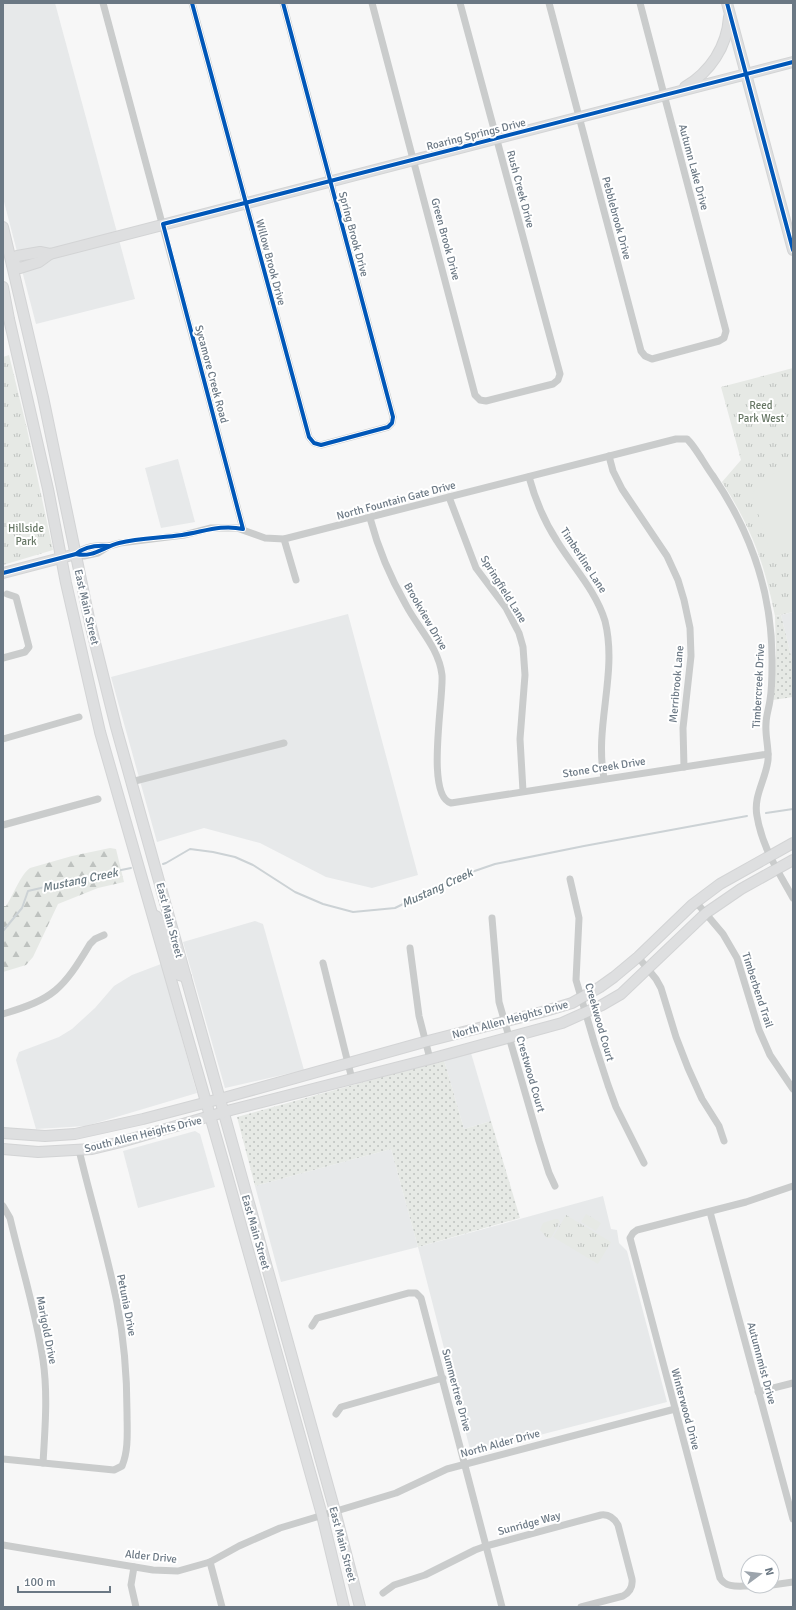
<svg xmlns="http://www.w3.org/2000/svg" width="796" height="1610" viewBox="0 0 796 1610" font-family="Signika,sans-serif">
<style>
.built{fill:#e7e9ea}
.grass{fill:url(#grass-dots)}
.forest{fill:url(#forest-firs)}
.park{fill:url(#park-tufts)}
.pitch{fill:#e6e9e5}
.lines{fill:none;stroke-linecap:round;stroke-linejoin:round}
.stream{stroke:#ccd2d5;stroke-width:2}
.secondary-casing{stroke:#d3d4d5;stroke-width:12}
.street{stroke:#cacccc;stroke-width:7}
.secondary{stroke:#dedfe0;stroke-width:10}
.cycleway-casing{stroke:#fff;stroke-width:6}
.cycleway{stroke:#0057b8;stroke-width:4}
.labels{text-anchor:middle;stroke-width:4;stroke-linejoin:round;paint-order:stroke}
.street-label{font-size:11px;fill:#6b7884;stroke:#fff}
.park-label{font-size:11px;fill:#677765;stroke:#fff}
.water-label{font-size:12px;font-style:italic;fill:#67777f;stroke:#fff}
</style>
<defs>
<pattern id="grass-dots" width="8" height="8" patternUnits="userSpaceOnUse"><rect width="8" height="8" fill="#e6e9e5"/><path d="M2 2h.1M6 6h.1" fill="none" stroke="#bec2bf" stroke-width="1.8" stroke-linecap="round"/></pattern>
<pattern id="forest-firs" width="22" height="20" patternUnits="userSpaceOnUse"><rect width="22" height="20" fill="#e6e9e5"/><path d="M5 1l3.5 6h-7zM16 11l3.5 6h-7z" fill="#bec2bf"/></pattern>
<pattern id="park-tufts" width="24" height="20" patternUnits="userSpaceOnUse"><rect width="24" height="20" fill="#e6e9e5"/><path d="M3 7l-1-3M5 7V3M7 7l1-3M15 17l-1-3M17 17v-4M19 17l1-3" fill="none" stroke="#bec2bf"/></pattern>
</defs>
<rect width="100%" height="100%" fill="#f7f7f7"/>
<g class="built">
<polygon points="3,3 55,3 135,299 36,324 3,198"/>
<polygon points="178,459 195,522 161,528 145,468"/>
<polygon points="793,612 793,664 781,615"/>
<polygon points="348,614 418,875 372,888 326,877 260,843 204,828 157,842 111,677"/>
<polygon points="255,921 263,924 304,1070 225,1088 183,942"/>
<polygon points="161,964 197,1093 86,1126 36,1129 16,1060 19,1052 59,1037 72,1029 95,1008 114,986 132,975"/>
<polygon points="471,1053 491,1121 464,1129 444,1060"/>
<polygon points="195,1131 200,1134 215,1187 138,1208 123,1151"/>
<polygon points="391,1149 418,1247 603,1196 611,1229 617,1230 619,1243 627,1251 667,1402 471,1453 418,1247 281,1282 255,1186"/>
</g>
<g class="grass">
<polygon points="781,615 793,664 793,697 773,700 776,654 775,616"/>
<polygon points="444,1060 464,1129 491,1121 520,1218 418,1247 391,1149 255,1186 237,1117"/>
</g>
<path class="forest" d="M110,848l6,1 8,33 -26,6 -40,16 -25,53 -7,8 -23,7v-66h3c7,-10 14,-31 24,-38l42,-12z"/>
<g class="park">
<polygon points="9,355 27,429 53,550 3,565 3,357"/>
<path d="M793,368v244l-18,4c-11,-54 -23,-87 -53,-134l19,-22 -20,-73z"/>
<polygon points="586,1214 601,1223 596,1231 581,1222"/>
<polygon points="566,1215 611,1242 598,1264 553,1237"/>
<polygon points="555,1219 558,1219 560,1222 551,1238 547,1238 540,1230 543,1223"/>
</g>
<path class="pitch" d="M793,469v82l-18,5 -5,-3 -18,-60c12,-14 21,-23 41,-24z"/>
<g class="lines">
<g class="stream">
<polyline points="766,813 793,809"/>
<polyline points="163,864 166,863 190,849 213,852 235,857 253,865 295,892 323,904 353,912 395,908 460,876 495,864 584,846 747,816"/>
<polyline points="3,931 22,908 28,891 92,876 131,868"/>
</g>
<g class="secondary-casing">
<g id="secondary">
<polyline points="727,3 793,250"/>
<path d="M685,87c25,-15 42,-40 44,-70"/>
<polyline points="3,227 43,397 90,623 116,727 335,1511 360,1607"/>
<polyline points="12,264 17,256 40,252 50,254 793,62"/>
<polyline points="12,264 20,268 39,262 50,254"/>
<polyline points="3,287 9,319 48,489 66,583 100,732 225,1168 322,1515 344,1607"/>
<polyline points="3,573 76,554"/>
<polyline points="156,916 165,931 176,971 179,975 186,977"/>
<polyline points="3,1133 45,1136 75,1134 143,1119 227,1097 424,1042 542,1012 572,1003 600,987 614,977 638,957 692,905 720,884 793,843"/>
<polyline points="3,1149 38,1152 92,1149 121,1142 231,1110 430,1059 562,1023 602,1005 621,994 706,913 741,889 793,860"/>
</g>
</g>
<g class="street">
<polyline points="103,3 200,365 243,529"/>
<polyline points="192,3 309,437 314,443 321,445 388,427 392,423 393,417 283,3"/>
<polyline points="372,3 475,395 480,400 486,401 553,384 558,380 560,374 460,3"/>
<polyline points="549,3 641,351 645,356 652,359 719,341 724,338 726,331 640,3"/>
<polyline points="609,456 613,471 622,489 667,556 678,580 684,600 690,628 691,656 683,728 684,767"/>
<path d="M529,477c6,22 15,44 28,64 16,26 39,50 48,80 13,52 -11,105 -1,157"/>
<polyline points="449,497 476,568 506,608 519,633 523,647 525,675 520,739 523,791"/>
<path d="M370,518c8,30 20,59 36,87 12,23 33,43 36,70 2,22 -17,121 9,128l317,-49"/>
<polyline points="284,539 296,580"/>
<path d="M76,554l8,2 14,-3 11,-7 11,-3 64,-8 27,-7h26l28,10 19,1 392,-100h11c8,7 19,28 26,37 38,56 60,120 59,188 0,11 0,24 -2,36 -1,8 -4,16 -4,24 -1,12 3,24 2,36 -2,19 -15,36 -11,56 5,31 21,55 36,82"/>
<path d="M76,554c9,-8 20,-9 33,-8"/>
<polyline points="3,658 25,652 29,647 16,597 7,594"/>
<polyline points="3,739 79,717"/>
<polyline points="131,782 284,743"/>
<polyline points="3,825 98,799"/>
<polyline points="570,879 579,918 576,980 595,1045 608,1085 616,1107 644,1163"/>
<polyline points="696,902 723,934 737,958 759,1030 770,1055 793,1089"/>
<polyline points="492,918 499,1002 539,1141 549,1173 555,1186"/>
<polyline points="410,948 419,1016 430,1059"/>
<polyline points="638,957 656,979 661,988 676,1037 688,1068 702,1099 719,1126 724,1141"/>
<polyline points="323,963 352,1079"/>
<path d="M3,1014c51,-15 60,-25 87,-70l5,-5 9,-4"/>
<path d="M3,1206l7,12c11,47 26,94 33,142 5,34 2,69 0,103"/>
<polyline points="710,1212 793,1519"/>
<polyline points="312,1326 317,1318 408,1293 416,1293 421,1298 502,1607"/>
<polyline points="758,1392 793,1383"/>
<polyline points="336,1414 341,1407 443,1378"/>
<path d="M3,1459l111,11 8,-4c7,-16 5,-37 5,-54 0,-37 -3,-73 -10,-109 -10,-51 -26,-102 -38,-153"/>
<polyline points="3,1545 153,1570 178,1571 210,1562 239,1546 280,1528 396,1493 447,1469 675,1409"/>
<polyline points="210,1562 222,1607"/>
<polyline points="134,1567 131,1585 136,1607"/>
<polyline points="772,1585 793,1582"/>
<path d="M748,1586c-10,0 -22,2 -28,-8l-90,-340 3,-5 4,-3 109,-28 47,-16"/>
<path d="M383,1593l11,-8 31,-10 50,-25 11,-4 115,-31c8,-1 13,3 17,10l14,54c1,8 -2,13 -9,17l-42,11"/>
</g>
<use href="#secondary" class="secondary"/>
<g class="cycleway-casing">
<g id="cycleway">
<polyline points="192,3 309,437 314,443 321,445 388,427 392,423 393,417 283,3"/>
<polyline points="727,3 793,250"/>
<path d="M76,554c17,4 27,-7 43,-11 20,-5 42,-5 63,-8 21,-3 39,-11 61,-6l-80,-305 630,-162"/>
<path d="M3,573l73,-19c9,-8 21,-9 33,-8"/>
</g>
</g>
<use href="#cycleway" class="cycleway"/>
</g>
<g class="labels">
<g class="street-label">
<text transform="translate(476 134) rotate(-14)" y="4">Roaring Springs Drive</text>
<text transform="translate(694 167) rotate(75)" y="4">Autumn Lake Drive</text>
<text transform="translate(521 189) rotate(75)" y="4">Rush Creek Drive</text>
<text transform="translate(617 218) rotate(75)" y="4">Pebblebrook Drive</text>
<text transform="translate(354 234) rotate(75)" y="4">Spring Brook Drive</text>
<text transform="translate(446 239) rotate(75)" y="4">Green Brook Drive</text>
<text transform="translate(271 262) rotate(75)" y="4">Willow Brook Drive</text>
<text transform="translate(212 374) rotate(75)" y="4">Sycamore Creek Road</text>
<text transform="translate(396 500) rotate(-15)" y="4">North Fountain Gate Drive</text>
<text transform="translate(584 560) rotate(57)" y="4">Timberline Lane</text>
<text transform="translate(504 589) rotate(58)" y="4">Springfield Lane</text>
<text transform="translate(87 607) rotate(77)" y="4">East Main Street</text>
<text transform="translate(426 616) rotate(60)" y="4">Brookview Drive</text>
<text transform="translate(676 684) rotate(-85)" y="4">Merribrook Lane</text>
<text transform="translate(758 686) rotate(-87)" y="4">Timbercreek Drive</text>
<text transform="translate(604 767) rotate(-9)" y="4">Stone Creek Drive</text>
<text transform="translate(170 920) rotate(75)" y="4">East Main Street</text>
<text transform="translate(758 990) rotate(72)" y="4">Timberbend Trail</text>
<text transform="translate(510 1019) rotate(-15)" y="4">North Allen Heights Drive</text>
<text transform="translate(600 1022) rotate(74)" y="4">Creekwood Court</text>
<text transform="translate(531 1074) rotate(74)" y="4">Crestwood Court</text>
<text transform="translate(143 1134) rotate(-14)" y="4">South Allen Heights Drive</text>
<text transform="translate(256 1232) rotate(74)" y="4">East Main Street</text>
<text transform="translate(127 1305) rotate(79)" y="4">Petunia Drive</text>
<text transform="translate(47 1330) rotate(79)" y="4">Marigold Drive</text>
<text transform="translate(762 1363) rotate(75)" y="4">Autumnmist Drive</text>
<text transform="translate(457 1390) rotate(75)" y="4">Summertree Drive</text>
<text transform="translate(686 1409) rotate(75)" y="4">Winterwood Drive</text>
<text transform="translate(500 1443) rotate(-15)" y="4">North Alder Drive</text>
<text transform="translate(529 1523) rotate(-15)" y="4">Sunridge Way</text>
<text transform="translate(343 1544) rotate(75)" y="4">East Main Street</text>
<text transform="translate(151 1556) rotate(6)" y="4">Alder Drive</text>
</g>
<g class="park-label">
<text x="761" y="409">Reed<tspan x="761" dy="13">Park West</tspan></text>
<text x="26" y="532">Hillside<tspan x="26" dy="13">Park</tspan></text>
</g>
<g class="water-label">
<text transform="translate(80 880) rotate(-12)" y="4">Mustang Creek</text>
<text transform="translate(437 888) rotate(-25)" y="4">Mustang Creek</text>
</g>
</g>
<rect width="796" height="1610" fill="none" stroke="#6b7884" stroke-width="8"/>
<g transform="translate(760 1574) rotate(75)"><circle r="19" fill="#ffffff" stroke="#c4c9ce"/>
<path d="M0-3L7 15L0 10L-7 15Z" fill="#9ca4ac"/>
<text y="-6" font-size="11" font-weight="bold" text-anchor="middle" fill="#6b7884">N</text>
</g>
<path d="M18 1586v6h92v-6" fill="none" stroke="#6b7884" stroke-width="2"/>
<text x="24" y="1586" font-size="12" fill="#6b7884" stroke="#ffffff" stroke-width="3" paint-order="stroke">100 m</text>
</svg>
